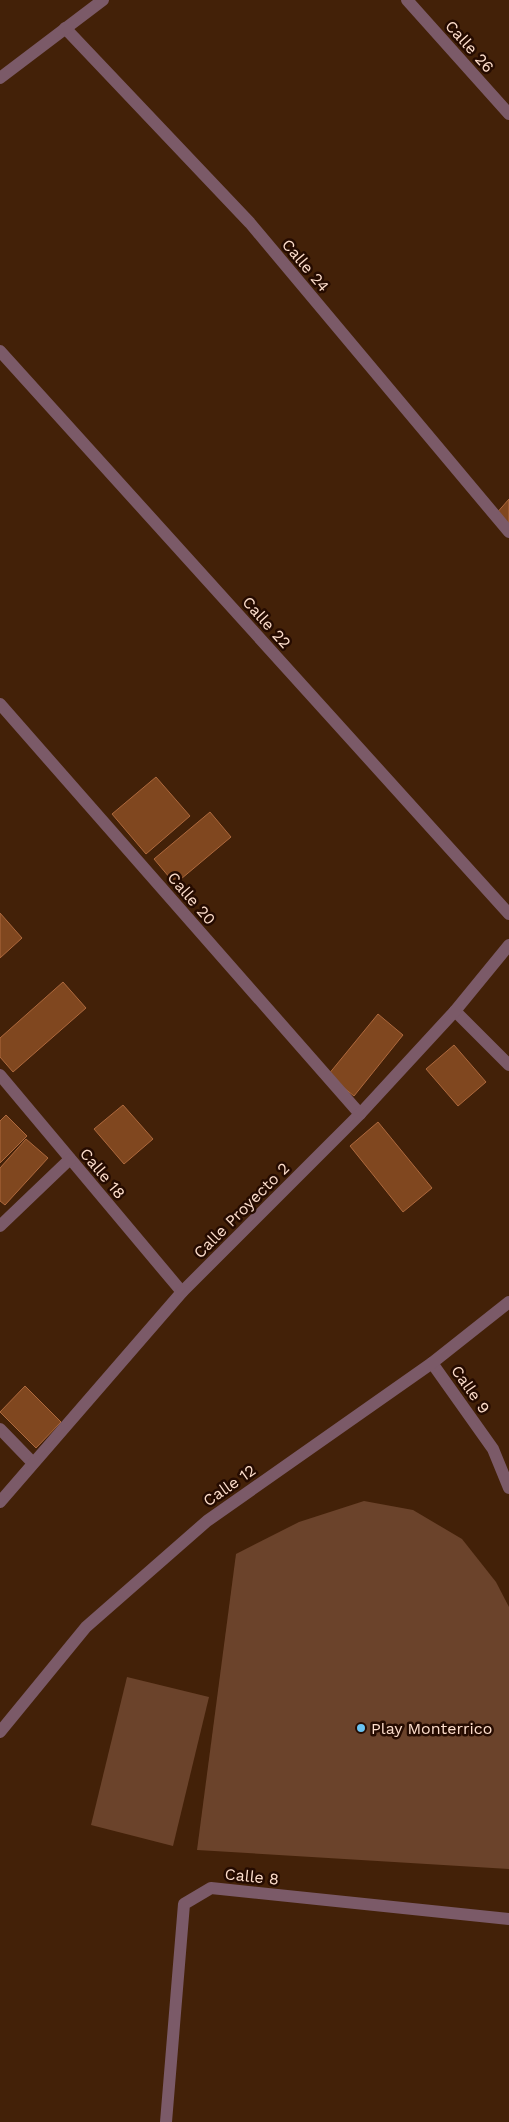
<svg xmlns="http://www.w3.org/2000/svg" width="509" height="2122" viewBox="0 0 509 2122" font-family="'Work Sans',sans-serif">
<style>
.green{fill:#6b432b}
.building{fill:#80471f;stroke:#ae693d}
.lines{fill:none;stroke-linecap:round;stroke-linejoin:round}
.minor{stroke:#7b5a68;stroke-width:12}
.poi-dot{fill:#69c3f1;stroke:#250b00;stroke-width:2}
.labels{text-anchor:middle;stroke-width:5;stroke-linejoin:round;paint-order:stroke}
.street-label{font-size:16px;fill:#fddecc;stroke:#250b00}
.poi-label{font-size:16px;fill:#fddecc;stroke:#250b00;text-anchor:start}
</style>
<rect width="100%" height="100%" fill="#432108"/>
<g class="green">
<polygon points="364,1501 413,1510 462,1539 496,1582 509,1607 509,1869 197,1850 236,1554 299,1522"/>
<polygon points="127,1677 209,1697 173,1846 91,1825"/>
</g>
<g class="building">
<polygon points="509,499 509,527 495,515"/>
<polygon points="156,777 190,816 146,854 112,814"/>
<polygon points="210,812 231,837 175,884 154,859"/>
<polygon points="0,913 22,938 0,958"/>
<polygon points="63,982 86,1008 13,1072 0,1057 0,1038"/>
<polygon points="378,1014 403,1035 354,1096 328,1075"/>
<polygon points="454,1045 486,1082 458,1106 426,1069"/>
<polygon points="123,1105 153,1139 124,1164 94,1129"/>
<polygon points="6,1115 27,1136 0,1163 0,1121"/>
<polygon points="378,1122 432,1188 403,1212 350,1146"/>
<polygon points="26,1139 48,1158 5,1205 0,1201 0,1168"/>
<polygon points="25,1386 61,1422 36,1448 0,1412"/>
</g>
<g class="lines">
<g class="minor">
<polyline points="407,0 509,114"/>
<polyline points="65,28 250,223 509,532"/>
<polyline points="0,78 103,0"/>
<polyline points="0,351 509,914"/>
<polyline points="0,704 360,1114"/>
<polyline points="455,1011 509,1065"/>
<polyline points="0,1075 182,1292"/>
<polyline points="0,1226 70,1159"/>
<polyline points="432,1363 493,1449 509,1488"/>
<polyline points="0,1429 33,1463"/>
<polyline points="0,1502 182,1292 360,1114 455,1011 509,945"/>
<polyline points="0,1732 86,1627 207,1521 432,1363 509,1302"/>
<polyline points="166,2122 184,1904 211,1888 509,1919"/>
</g>
</g>
<circle class="poi-dot" cx="361" cy="1728" r="5"/>
<g class="labels">
<g class="street-label">
<text transform="translate(470 46) rotate(48)" y="6">Calle 26</text>
<text transform="translate(306 265) rotate(50)" y="6">Calle 24</text>
<text transform="translate(267 622) rotate(48)" y="6">Calle 22</text>
<text transform="translate(192 898) rotate(49)" y="6">Calle 20</text>
<text transform="translate(103 1173) rotate(50)" y="6">Calle 18</text>
<text transform="translate(241 1210) rotate(-45)" y="6">Calle Proyecto 2</text>
<text transform="translate(471 1389) rotate(55)" y="6">Calle 9</text>
<text transform="translate(229 1485) rotate(-35)" y="6">Calle 12</text>
<text transform="translate(252 1876) rotate(6)" y="6">Calle 8</text>
</g>
<g class="poi-label">
<text x="371" y="1734">Play Monterrico</text>
</g>
</g>
</svg>
